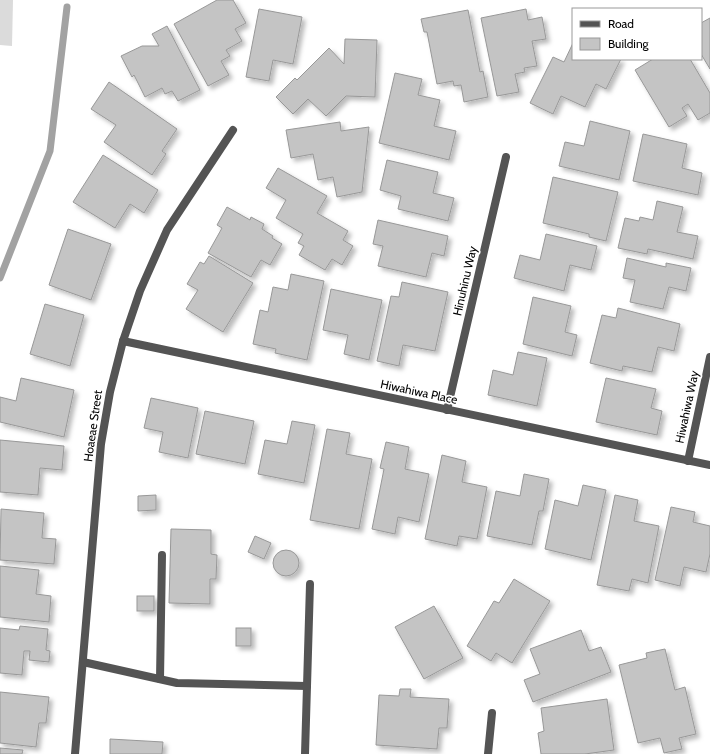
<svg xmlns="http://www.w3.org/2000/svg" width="710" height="754" viewBox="0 0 710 754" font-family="Cabin,sans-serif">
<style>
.green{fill:#dbdbdb}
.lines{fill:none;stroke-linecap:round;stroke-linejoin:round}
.stream{stroke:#a2a2a2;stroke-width:7}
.building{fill:#c4c4c4;stroke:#989898;filter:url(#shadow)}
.lane{stroke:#545454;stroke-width:8}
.street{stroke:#545454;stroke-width:8}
.labels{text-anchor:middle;stroke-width:3.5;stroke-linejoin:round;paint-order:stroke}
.street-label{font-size:12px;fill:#000;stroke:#fff}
</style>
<defs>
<filter id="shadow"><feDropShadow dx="3.5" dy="3.5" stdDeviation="2" flood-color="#0004"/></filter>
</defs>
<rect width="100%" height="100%" fill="#fff"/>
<polygon class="green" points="0,0 13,0 12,46 0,45"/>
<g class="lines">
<polyline class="stream" points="0,278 50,151 67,7"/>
</g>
<g class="building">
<polygon points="217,0 233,0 246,23 235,29 242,41 226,50 230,56 221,61 229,75 208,86 174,24"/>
<polygon points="259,9 302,17 293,64 273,60 269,81 246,77"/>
<polygon points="526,9 528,20 542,17 546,39 532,41 537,66 524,68 525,72 515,74 519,92 497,96 481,18"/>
<polygon points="468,10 480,72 483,71 488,97 464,102 461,85 454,86 453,81 437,84 427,32 424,32 421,19"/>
<polygon points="710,18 710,69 701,54 701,23"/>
<polygon points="167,26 200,90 178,101 172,91 165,94 162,88 145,97 134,75 132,77 121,56 142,46 159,46 152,34"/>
<polygon points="345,39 377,40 375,97 346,96 326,116 308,99 293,114 276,97 295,78 297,80 329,48 344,64"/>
<polygon points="573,43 573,59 621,59 606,89 596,84 585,107 561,96 553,114 530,103 553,57 564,62"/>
<polygon points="653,59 690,59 710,93 710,113 698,120 688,104 682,108 687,116 669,127 635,70"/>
<polygon points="395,73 422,79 418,95 440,100 434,126 456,131 449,160 379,143"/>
<polygon points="109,82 177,129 162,151 166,154 152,175 104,142 116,125 91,109"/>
<polygon points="590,121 630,131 619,180 559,166 565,142 584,146"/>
<polygon points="340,122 341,131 369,127 362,192 337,197 333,177 318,180 313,154 291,158 286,130"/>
<polygon points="643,134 687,144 682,168 702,173 698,195 633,181"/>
<polygon points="103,155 158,190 144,213 130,204 115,228 73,202"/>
<polygon points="387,160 438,172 433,193 454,198 448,221 398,209 401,196 380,190"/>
<polygon points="278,168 327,196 317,213 348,231 343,240 353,246 342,265 332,259 325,270 299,255 304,246 298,243 303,234 276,218 286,200 266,188"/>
<polygon points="553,177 618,192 606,241 589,237 589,234 543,223"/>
<polygon points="657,201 683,207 677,232 698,236 693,259 648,249 647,254 618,248 625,218 639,221 640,217 653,220"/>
<polygon points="227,207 250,220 251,217 264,224 262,229 273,236 272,238 282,244 270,265 261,260 251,277 208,253 222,228 217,225"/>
<polygon points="378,220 448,236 444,256 432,253 426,277 378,266 383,246 373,244"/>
<polygon points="68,229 111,244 91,300 49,285"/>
<polygon points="546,234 597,246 591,270 570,265 564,291 514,278 520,255 540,260"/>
<polygon points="209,256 253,283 223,332 186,309 198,290 187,284 200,262 204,264"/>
<polygon points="627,258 666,267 666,263 691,268 686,291 669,287 663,309 630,302 635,280 623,278"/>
<polygon points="291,274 324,281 307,360 275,353 276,349 253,344 260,310 268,312 273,287 288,290"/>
<polygon points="402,282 448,292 435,351 403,345 399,366 377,361 391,296 399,297"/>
<polygon points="331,289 382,300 369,360 344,354 348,335 323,330"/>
<polygon points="533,297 571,306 565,332 577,335 572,356 523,344"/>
<polygon points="45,304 84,315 70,366 30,354"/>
<polygon points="618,308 680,324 674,351 658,347 652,372 623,366 622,371 590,363 602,315 616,318"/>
<polygon points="518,352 547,358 537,406 488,395 493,370 513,375"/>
<polygon points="21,378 74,390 64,437 0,422 0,397 16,401"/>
<polygon points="606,378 656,389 651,408 662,411 657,435 596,422"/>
<polygon points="151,398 198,408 188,458 159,452 163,432 144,428"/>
<polygon points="205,411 254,421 245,464 196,454"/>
<polygon points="292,421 315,425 304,483 258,474 265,440 287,444"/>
<polygon points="327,429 350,433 346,454 372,459 359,529 310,520"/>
<polygon points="0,440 64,446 62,470 40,468 38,495 0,492"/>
<polygon points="386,442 409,447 405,469 429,474 419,522 398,517 395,534 372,529 384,469 380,468"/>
<polygon points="442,455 466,461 462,482 487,487 477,539 459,536 457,546 425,539"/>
<polygon points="524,474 549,479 543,511 539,511 532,545 487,536 496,491 520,496"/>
<polygon points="583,485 606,490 591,560 545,549 555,500 578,506"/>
<polygon points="156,495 156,510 138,511 138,496"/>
<polygon points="615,495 638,500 634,521 659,526 648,583 632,579 629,591 597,585"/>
<polygon points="671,507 695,512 693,522 710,526 710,554 706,572 684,567 680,586 655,580"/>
<polygon points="1,509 44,513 42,538 56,539 54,564 0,560"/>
<polygon points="171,529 211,530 211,554 217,555 216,579 210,579 210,604 169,603"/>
<polygon points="255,536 271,543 264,559 248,552"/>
<circle cx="286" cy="563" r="13"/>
<polygon points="0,566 39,570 36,594 51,596 49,622 0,617"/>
<polygon points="514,579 550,601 512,663 496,653 491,661 467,646 494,601 499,603"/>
<rect x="137" y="596" width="17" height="15"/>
<polygon points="434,606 463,658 424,679 395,627"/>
<polygon points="20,626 48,629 46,650 50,651 49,662 29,660 30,651 24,651 22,675 0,673 0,628 19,630"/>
<rect x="236" y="628" width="15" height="18"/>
<polygon points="581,630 589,651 601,647 611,672 533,702 524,680 540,674 530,649"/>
<polygon points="665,649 675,690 685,687 696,734 679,738 682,749 664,753 660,738 638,743 619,665 647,658 646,653"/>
<polygon points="400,689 411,689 410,697 449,699 447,728 439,728 437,749 376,745 379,695 399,696"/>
<polygon points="0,692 49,697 46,723 39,723 36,747 0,743"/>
<polygon points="607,699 614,750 585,754 541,754 538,733 544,731 541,708"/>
<polygon points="110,739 163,742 162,754 110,754"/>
<polygon points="0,748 23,750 22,754 0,754"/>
</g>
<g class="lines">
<g class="lane">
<polyline points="83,662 177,683 307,686"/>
<polyline points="160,679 162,555"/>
<polyline points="305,754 310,584"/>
</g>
<g class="street">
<polyline points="123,341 710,465"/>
<polyline points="447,410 506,157"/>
<polyline points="688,461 710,357"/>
<polyline points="75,754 101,444 110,392 123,341 140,291 167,230 233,130"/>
<polyline points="488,754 492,713"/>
</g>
</g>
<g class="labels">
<g class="street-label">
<text transform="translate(465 281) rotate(-77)" y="4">Hinuhinu Way</text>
<text transform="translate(419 392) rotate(12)" y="4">Hiwahiwa Place</text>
<text transform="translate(687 407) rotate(-78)" y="4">Hiwahiwa Way</text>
<text transform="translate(93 426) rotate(-82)" y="4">Hoaeae Street</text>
</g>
</g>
<rect x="572" y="8" width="130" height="52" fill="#ffffff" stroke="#999999"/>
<rect x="580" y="21" width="20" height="6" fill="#545454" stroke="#999999"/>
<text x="608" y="28" font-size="12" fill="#000000">Road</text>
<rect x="580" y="38" width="20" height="12" fill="#c4c4c4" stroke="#999999"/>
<text x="608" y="48" font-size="12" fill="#000000">Building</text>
</svg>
